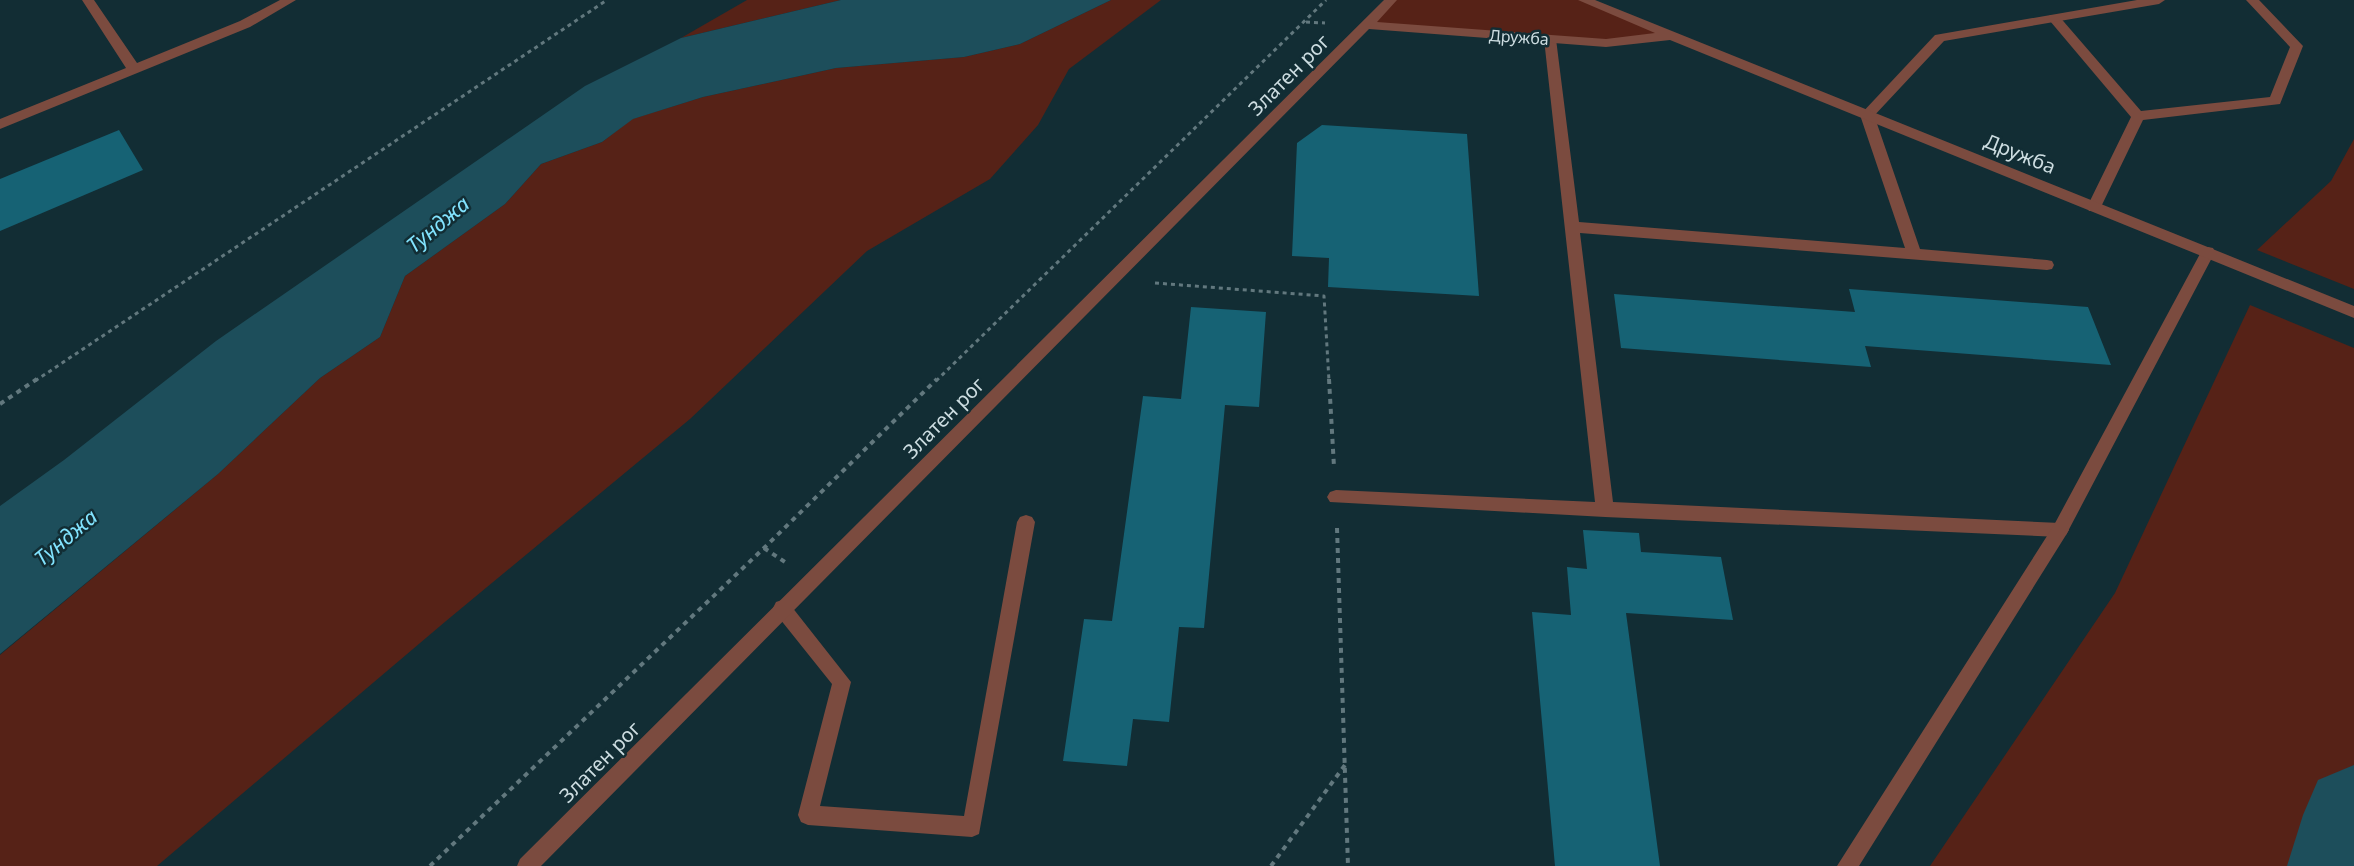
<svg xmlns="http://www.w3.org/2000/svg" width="2354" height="866" viewBox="0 0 2354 866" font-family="'Noto Sans',sans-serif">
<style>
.green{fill:#562217}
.water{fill:#1d4e5b}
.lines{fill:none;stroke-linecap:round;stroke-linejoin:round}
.river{fill:#1d4e5b;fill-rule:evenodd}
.building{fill:#166274}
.path-far1{stroke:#62787e;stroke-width:3;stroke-dasharray:4 4;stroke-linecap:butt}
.path{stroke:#62787e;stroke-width:4;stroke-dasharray:5 5;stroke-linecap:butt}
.service{fill:#7b4b3f;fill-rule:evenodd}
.minor{fill:#7b4b3f;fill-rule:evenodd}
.tertiary{fill:#7b4b3f;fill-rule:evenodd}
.labels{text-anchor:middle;stroke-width:5;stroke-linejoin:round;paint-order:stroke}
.far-street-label{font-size:16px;fill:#cddde1;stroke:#122d34}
.street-label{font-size:20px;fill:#cddde1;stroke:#122d34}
.water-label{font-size:21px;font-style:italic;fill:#82e4ff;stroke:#122d34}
</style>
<rect width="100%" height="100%" fill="#122d34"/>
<g class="green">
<polygon points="747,0 841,0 681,38"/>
<polygon points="1111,0 1161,0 1069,69 1038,125 990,179 867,251 690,419 446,621 157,866 0,866 0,655 218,474 320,378 380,337 405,276 505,204 541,164 602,142 632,119 703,97 836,68 964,57 1020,44"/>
<polygon points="1391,0 1584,0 1670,36 1606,43 1368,25"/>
<polygon points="2354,139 2354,289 2257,250 2331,181"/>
<polygon points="2250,305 2354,348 2354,866 1930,866 2115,593"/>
</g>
<polygon class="water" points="841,0 1111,0 1020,44 964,57 836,68 703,97 633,119 602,142 541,164 505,204 405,276 380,337 320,378 218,474 0,654 0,506 64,460 216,341 585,86 681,38"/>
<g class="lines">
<polygon class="river" points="2354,765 2354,866 2287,866 2303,815 2318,780"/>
</g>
<g class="building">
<polygon points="1322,125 1467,134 1479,296 1328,287 1329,258 1292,256 1297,143"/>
<polygon points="119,130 143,170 0,231 0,179"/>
<polygon points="1849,289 2088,307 2111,365 1865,346 1871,367 1621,348 1614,294 1855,312"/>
<polygon points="1191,307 1266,312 1259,407 1225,405 1204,628 1179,627 1169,722 1133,719 1127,766 1063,761 1084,619 1112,621 1143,396 1181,399"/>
<polygon points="1583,530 1639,533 1641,552 1721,557 1733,620 1626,613 1660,866 1555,866 1532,612 1571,615 1567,567 1587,569"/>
</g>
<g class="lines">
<g class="path-far1">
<polyline points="1306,22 1325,23"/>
<polyline points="1155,283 1324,296 1329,381"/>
<polyline points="35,381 607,0"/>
<polyline points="936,381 1326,0"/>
</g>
<g class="path">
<polyline points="1329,379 1334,467"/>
<polyline points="0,404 37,379"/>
<polyline points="1337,528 1348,866"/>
<polyline points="764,548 785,562"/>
<polyline points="430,866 764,548 937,379"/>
<polyline points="1271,866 1345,765"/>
</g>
<g class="service">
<polygon points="82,0 94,0 137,63 240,21 280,0 296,0 250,27 0,129 0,119 126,68"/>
<polygon points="2246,0 2259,0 2303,46 2280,104 2143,120 2099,211 2089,211 2087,207 2131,117 2050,21 2048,18 2050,15 2058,15 2141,111 2270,97 2290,47"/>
<polygon points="1550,35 1556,39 1579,222 1905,248 1860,115 1867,110 1874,115 1920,249 2047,260 2052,261 2054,265 2052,269 2047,270 1580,233 1613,502 2060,523 2066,525 2069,530 2066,535 2060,537 1605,517 1330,502 1327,497 1330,492 1336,490 1595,502 1544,39"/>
<polygon points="1026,515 1032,517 1035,522 979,834 972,837 808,825 801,822 798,815 832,684 776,614 773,608 776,602 782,600 788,602 851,682 820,806 964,816 1017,522 1020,517"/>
</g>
<g class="minor">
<polygon points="2137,0 2165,0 2159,4 1944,41 1872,118 1867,120 1860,115 1935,35"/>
<polygon points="2208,247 2213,248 2215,252 2066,535 1859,866 1837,866 2054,525 2201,252 2203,248"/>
</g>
<polygon class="tertiary" points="1384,0 1397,0 1377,22 1606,39 1655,33 1578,0 1595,0 2354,306 2354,318 1670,40 1606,47 1369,29 541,866 517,866 520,859"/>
</g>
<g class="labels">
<g class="far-street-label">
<text transform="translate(1519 37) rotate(4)" y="6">Дружба</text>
</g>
<g class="street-label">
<text transform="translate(1289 75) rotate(-45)" y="7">Златен рог</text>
<text transform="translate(2020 154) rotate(22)" y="7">Дружба</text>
<text transform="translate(944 418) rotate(-45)" y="7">Златен рог</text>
<text transform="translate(600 762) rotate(-45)" y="7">Златен рог</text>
</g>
<g class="water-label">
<text transform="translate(438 225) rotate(-40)" y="7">Тунджа</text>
<text transform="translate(66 538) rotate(-40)" y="7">Тунджа</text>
</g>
</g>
</svg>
